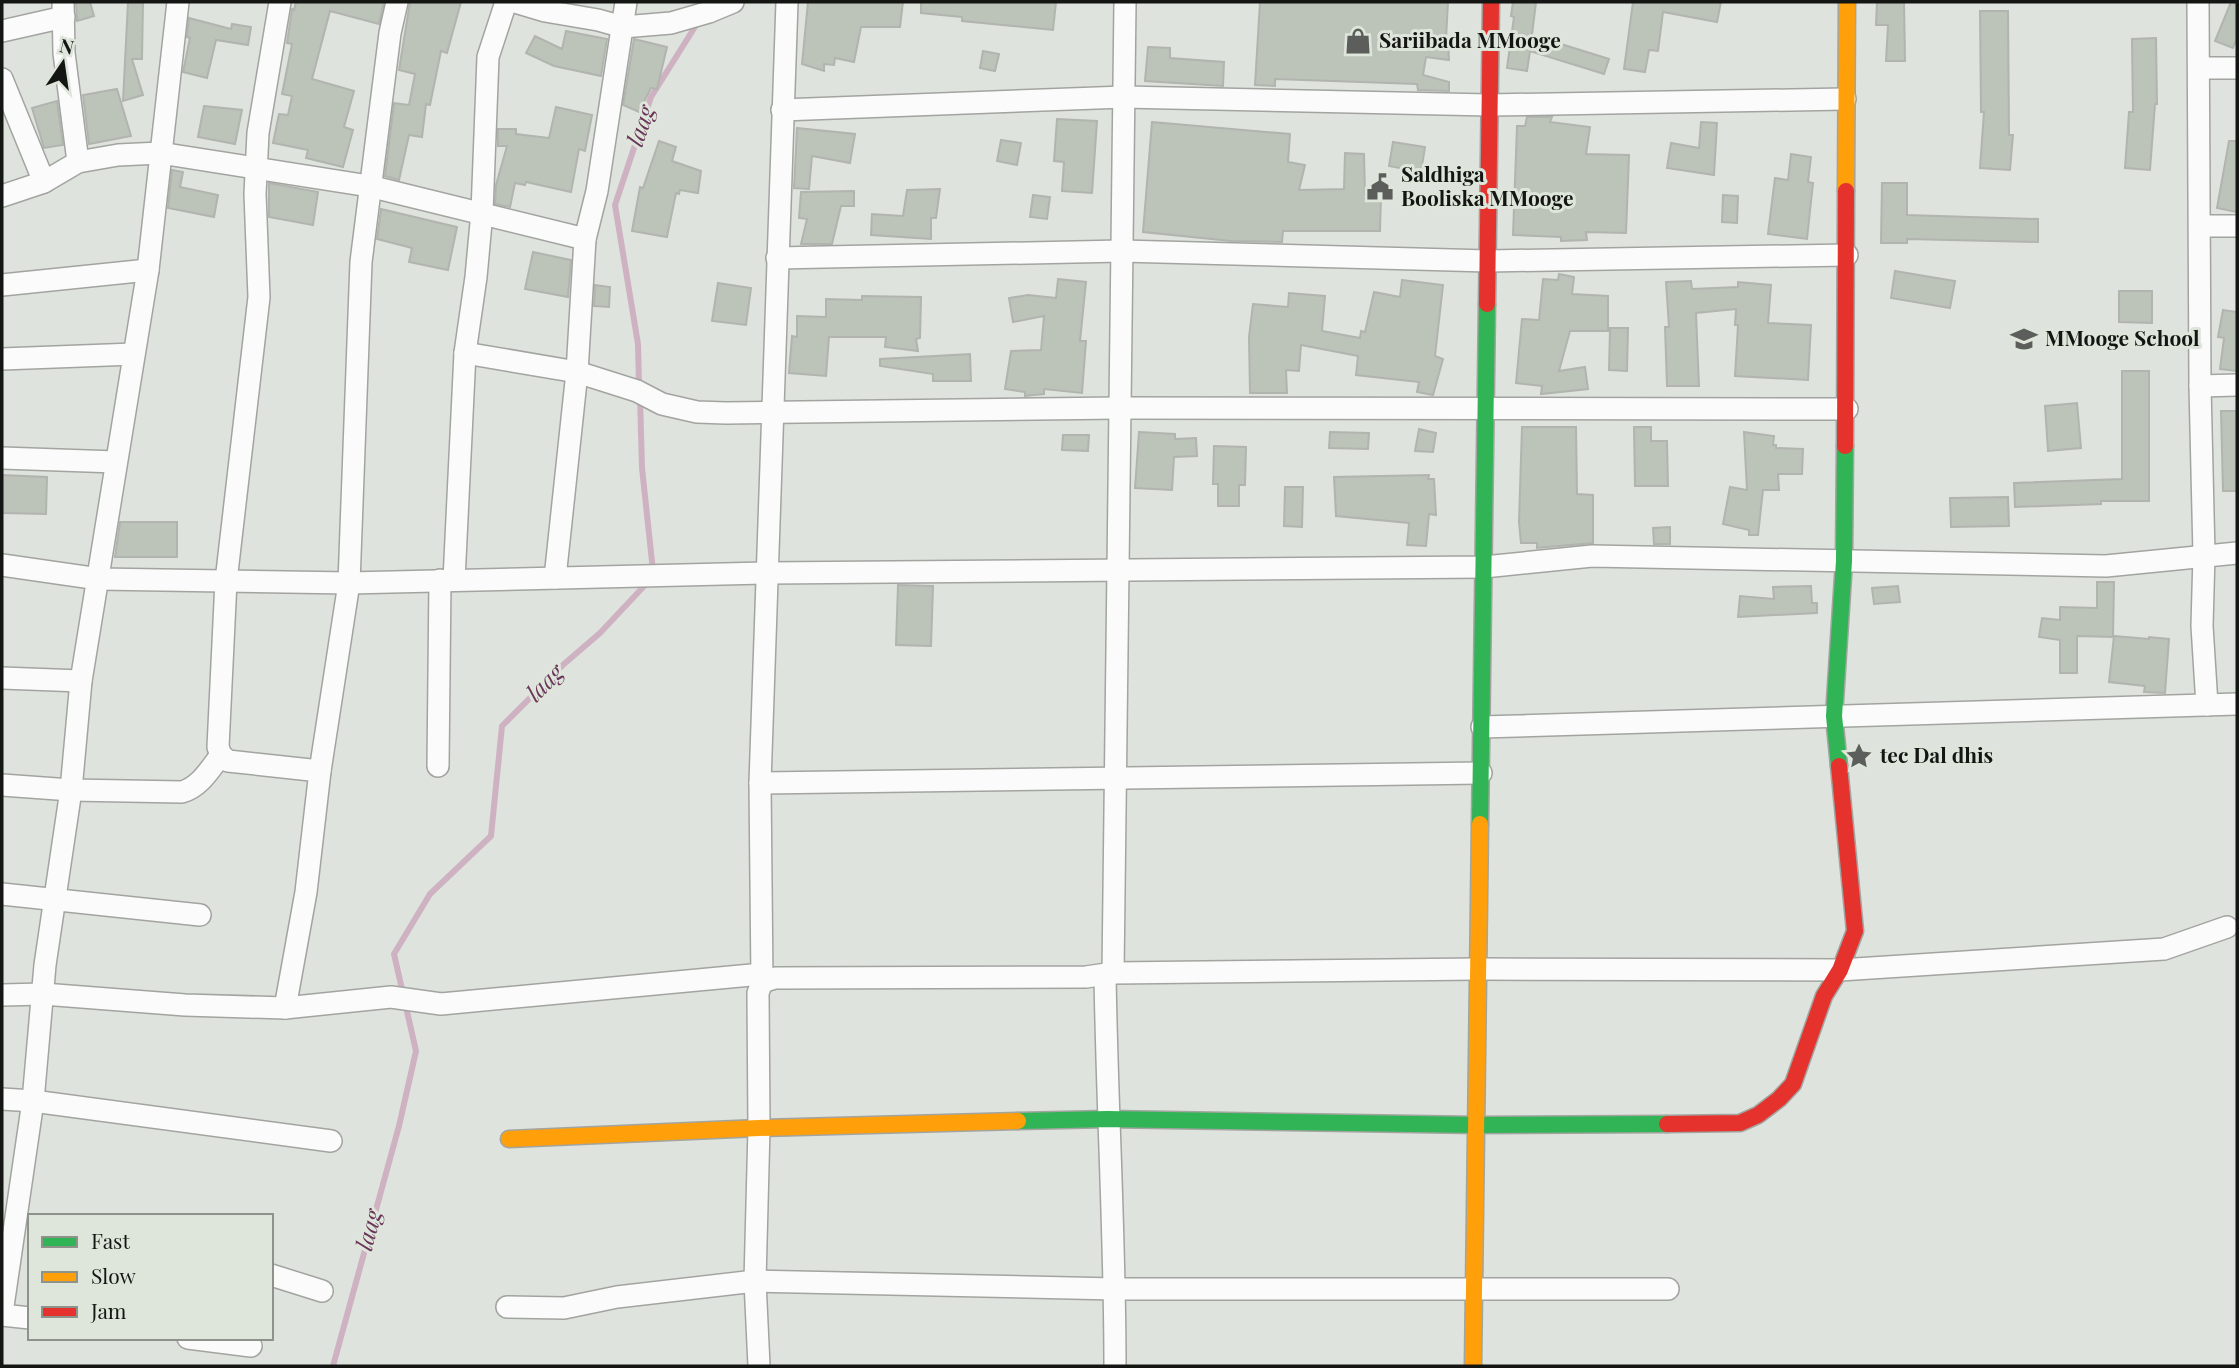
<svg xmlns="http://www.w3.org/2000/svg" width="2239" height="1368" viewBox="0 0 2239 1368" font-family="'Playfair Display',serif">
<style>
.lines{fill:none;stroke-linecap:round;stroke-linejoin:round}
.stream{stroke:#ceb2c2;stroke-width:6}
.building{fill:#bcc3b9;stroke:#b1b4af;stroke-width:2}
.street-casing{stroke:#a2a4a0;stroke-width:24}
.fast-casing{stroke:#a2a4a0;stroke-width:19}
.slow-casing{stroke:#a2a4a0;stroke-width:19}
.jam-casing{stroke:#a2a4a0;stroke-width:19}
.street{stroke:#fafbfa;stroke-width:21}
.fast{stroke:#30b455;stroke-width:16}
.slow{stroke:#ff9f0a;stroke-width:16}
.jam{stroke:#e5322d;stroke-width:16}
.labels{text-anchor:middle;stroke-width:6;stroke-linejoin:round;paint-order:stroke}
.poi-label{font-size:21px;font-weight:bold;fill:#141613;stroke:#dee5db;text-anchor:start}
.water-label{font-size:23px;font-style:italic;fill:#6a3559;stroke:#dee5db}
</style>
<rect width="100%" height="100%" fill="#dfe3dd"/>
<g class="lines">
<g class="stream">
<polyline points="639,386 638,344 615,205 651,97 698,22"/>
<polyline points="640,397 642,468 653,571"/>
<polyline points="333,1366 399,1126 416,1051 394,954 430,894 491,836 502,726 564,664 600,633 647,583"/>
</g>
</g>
<g class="building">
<polygon points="76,2 90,2 94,16 77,21"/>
<polygon points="128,2 143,2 142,59 132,59 143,95 123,101"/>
<polygon points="296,2 384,2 379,24 330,11 312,79 354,91 344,127 353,130 343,167 306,158 308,150 273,143 279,114 288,115 292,96 282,94 292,44 287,43 292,9 294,10"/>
<polygon points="410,2 461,2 447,53 441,51 430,105 426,104 422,137 409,135 399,180 385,176 394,103 409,105 415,74 399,70"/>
<polygon points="808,2 903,2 900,27 861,27 854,62 835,58 834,65 824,64 824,71 802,64"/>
<polygon points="921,2 1056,2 1053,30 962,21 962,17 921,13"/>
<polygon points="1260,2 1448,2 1446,39 1448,39 1449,60 1426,57 1423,75 1449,82 1449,91 1418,90 1417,84 1275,79 1275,86 1255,85"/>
<polygon points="1513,2 1536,2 1532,35 1609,59 1604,74 1530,51 1527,71 1507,68 1514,17 1511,16"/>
<polygon points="1633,2 1721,2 1717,22 1663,12 1658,51 1649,50 1645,72 1624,69"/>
<polygon points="1877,2 1904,2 1905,61 1886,61 1888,25 1876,25"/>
<polygon points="2231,2 2237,2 2237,38 2233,48 2215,41"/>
<polygon points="1980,11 2008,11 2009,135 2013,135 2010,170 1980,168 1984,112 1981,112"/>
<polygon points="189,18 231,29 232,24 251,27 248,45 216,40 207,78 183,72 190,38 187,37"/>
<polygon points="566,31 607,39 601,76 554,66 526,53 535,36 562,49"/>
<polygon points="2156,38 2157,104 2155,104 2150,170 2125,168 2129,112 2133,112 2132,39"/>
<polygon points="634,39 667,47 657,89 651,88 639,112 623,105"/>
<polygon points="1148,47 1170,48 1170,58 1224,62 1223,86 1145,81"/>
<polygon points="983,51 999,54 995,71 980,68"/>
<polygon points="117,89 131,136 89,144 83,95"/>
<polygon points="57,101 63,145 44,148 32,108"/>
<polygon points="204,106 242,110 235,144 198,137"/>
<polygon points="556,107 592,115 585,151 579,149 571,192 526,182 525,185 515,183 510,207 495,204 496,185 507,146 498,146 498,129 516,129 516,134 549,138"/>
<polygon points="1527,117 1552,117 1550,122 1590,127 1586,154 1629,155 1626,233 1586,232 1587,240 1561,241 1561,237 1513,235 1517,126 1525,126"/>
<polygon points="1057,119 1097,121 1092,193 1062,191 1064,162 1054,161"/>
<polygon points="1152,122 1290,134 1288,162 1305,165 1299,190 1344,189 1345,153 1364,154 1365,195 1381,196 1380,231 1283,231 1282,242 1231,241 1143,232"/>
<polygon points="1701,122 1717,123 1714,175 1667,168 1671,143 1699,148"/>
<polygon points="797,128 855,134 850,163 812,156 809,189 794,188"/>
<polygon points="1001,140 1021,143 1017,165 997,161"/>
<polygon points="659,141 676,147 672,161 701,171 698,193 680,190 679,194 676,193 667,237 632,231 640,187 643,188"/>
<polygon points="2229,141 2237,141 2237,212 2217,208"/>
<polygon points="1393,142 1425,147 1421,172 1389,166"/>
<polygon points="1791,154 1811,157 1808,182 1813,183 1807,239 1768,234 1775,178 1788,180"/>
<polygon points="172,170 183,172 180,187 218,195 214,217 168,208"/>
<polygon points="269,183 318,192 313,225 269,217"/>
<polygon points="1882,183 1907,183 1907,215 2038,219 2038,242 1907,239 1907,243 1881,243"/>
<polygon points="940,189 936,218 931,218 931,239 871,235 872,214 903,216 907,190"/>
<polygon points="854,191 854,206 841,206 832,244 801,244 807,219 799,218 801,192"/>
<polygon points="1033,195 1050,197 1047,219 1030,217"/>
<polygon points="1723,195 1738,196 1737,223 1722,222"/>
<polygon points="381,209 457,227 448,270 409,262 412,248 377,239"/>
<polygon points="533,252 571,260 568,297 525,289"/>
<polygon points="1895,271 1955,281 1950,308 1891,298"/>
<polygon points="1559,274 1574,277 1572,294 1608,296 1608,331 1570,331 1559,371 1585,367 1588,389 1541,394 1542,386 1516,383 1522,319 1539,320 1543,279 1558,280"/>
<polygon points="1058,279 1086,282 1080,341 1086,341 1082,393 1044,389 1044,394 1025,396 1025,392 1005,389 1011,351 1041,350 1044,316 1013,322 1009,298 1028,295 1056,298"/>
<polygon points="1402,280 1443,285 1435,356 1443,359 1433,395 1417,392 1419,382 1356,375 1358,356 1301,345 1299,371 1286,370 1287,393 1250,393 1249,337 1253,304 1288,307 1289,293 1325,296 1322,331 1360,338 1361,331 1365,332 1374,292 1400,297"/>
<polygon points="1691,281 1692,289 1738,287 1738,282 1771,285 1768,323 1811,325 1808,380 1735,376 1738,325 1735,325 1736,309 1696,313 1699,386 1667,386 1665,327 1669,327 1666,282"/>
<polygon points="718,283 751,288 746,325 712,321"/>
<polygon points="595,285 610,287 609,307 594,306"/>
<polygon points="2119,291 2152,291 2152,323 2119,322"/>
<polygon points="862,296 921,297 920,338 916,339 918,351 885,347 886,337 829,337 826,376 789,373 792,336 797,337 797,316 826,317 826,299 862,300"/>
<polygon points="2223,310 2237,312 2237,371 2220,369 2224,338 2218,337"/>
<polygon points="1610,328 1628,328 1627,371 1609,370"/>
<polygon points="970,354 971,381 933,381 933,374 880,366 880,359"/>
<polygon points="2122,371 2149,371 2149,501 2101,501 2101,504 2015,507 2014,483 2122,479"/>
<polygon points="2077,403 2081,448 2048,451 2045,406"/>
<polygon points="2221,411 2237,411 2237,491 2223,491"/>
<polygon points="1522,427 1576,427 1577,494 1593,495 1593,543 1537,548 1537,543 1521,543 1519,522"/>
<polygon points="1634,427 1651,427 1651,441 1667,441 1668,486 1635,486"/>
<polygon points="1419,429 1436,433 1433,452 1415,451"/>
<polygon points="1139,432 1175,434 1175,439 1196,438 1197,456 1174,457 1172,490 1135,488"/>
<polygon points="1330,432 1369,433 1368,449 1329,448"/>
<polygon points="1744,432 1774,436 1773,445 1776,445 1776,448 1803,449 1802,474 1778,474 1779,490 1763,490 1758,535 1749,535 1749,530 1723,524 1730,487 1747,490"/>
<polygon points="1063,435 1089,435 1088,451 1062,450"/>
<polygon points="1214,446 1246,447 1245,485 1239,485 1239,506 1218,506 1218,484 1213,484"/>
<polygon points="2,475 47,477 46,514 2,513"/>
<polygon points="1429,475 1428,479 1434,479 1436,515 1429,514 1426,546 1407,545 1409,523 1336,516 1334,477"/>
<polygon points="1285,487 1303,487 1302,527 1284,526"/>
<polygon points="2008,497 2009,526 1951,527 1950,498"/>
<polygon points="120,522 177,522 177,557 115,557"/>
<polygon points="1670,527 1670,544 1654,544 1653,528"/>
<polygon points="2097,582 2114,582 2113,637 2077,636 2077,673 2060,673 2060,640 2039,637 2042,618 2060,620 2060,607 2097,608"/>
<polygon points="898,585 933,586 931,646 896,645"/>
<polygon points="1811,586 1812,603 1817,603 1817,613 1738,617 1740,596 1774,599 1773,587"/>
<polygon points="1898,586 1900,602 1874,604 1872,588"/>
<polygon points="2114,636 2149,639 2149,637 2169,639 2165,693 2144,692 2145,686 2109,682"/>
</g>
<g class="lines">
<g class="street-casing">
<g id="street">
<polyline points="63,2 64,53 78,162"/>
<polyline points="280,2 258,133 255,194 259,297 226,581 218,747 221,755 228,761 320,771"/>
<polyline points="515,2 545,11 598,20 623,27 671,23 709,12 733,2"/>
<polyline points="2198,2 2200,386 2204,555 2202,626 2207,705"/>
<polyline points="2,31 64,17"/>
<polyline points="2199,68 2237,68"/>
<polyline points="2,79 44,182"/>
<polyline points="782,110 1124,97 1489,105 1845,99"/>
<polyline points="2,196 44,182 78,162 118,155 160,153 369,186 585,239"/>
<polyline points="2200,226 2237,226"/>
<polyline points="777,258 1122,251 1488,261 1847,255"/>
<polyline points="2,285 148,270"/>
<polyline points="465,353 577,372 637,391 662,404 697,412 726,413 1120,408 1847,409"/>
<polyline points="2,359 134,354"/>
<polyline points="2200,386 2237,385"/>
<polyline points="2,458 116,462"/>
<polyline points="2,565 99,579 349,583 767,573 1484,567 1592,556 2106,566 2237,553"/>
<polyline points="555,578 577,372 585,239 597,191 626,2"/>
<polyline points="454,580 465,353 476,277 482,212 488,57 506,2"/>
<polyline points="2,678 81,681"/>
<polyline points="1482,727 2237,704"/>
<polyline points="438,766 440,580"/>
<polyline points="760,783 1481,773"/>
<path d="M2,785l69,5 111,2c18,-5 28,-23 39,-37"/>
<polyline points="2,894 200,915"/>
<polyline points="1113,973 1125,2"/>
<path d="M1105,975c2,131 10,261 10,391"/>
<polyline points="762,982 775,978 1086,977 1113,973 1478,969 1840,970 2164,949 2227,927"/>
<polyline points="2,995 43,994 185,1005 285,1008 391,997 441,1004 762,974"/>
<polyline points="285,1008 306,892 320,771 349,583 361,262 390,33 397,2"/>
<polyline points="2,1099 33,1101 331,1141"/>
<polyline points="271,1275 322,1291"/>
<polyline points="507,1307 564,1308 617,1297 755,1281 1115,1289 1668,1289"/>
<polyline points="2,1313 33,1101 45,965 71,790 81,681 148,270 178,2"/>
<polyline points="2,1315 30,1318"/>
<polyline points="188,1338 251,1346"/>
<polyline points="759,1366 755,1281 759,1128 758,993 762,982 760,783 787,2"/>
</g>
</g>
<g class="fast-casing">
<g id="fast">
<polyline points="1839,766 1834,716 1844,561 1845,446"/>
<polyline points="1480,824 1487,304"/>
<polyline points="1018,1121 1107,1119 1477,1125 1667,1124"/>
</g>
</g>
<g class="slow-casing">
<g id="slow">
<polyline points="1846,191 1847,2"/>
<polyline points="509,1139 759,1128 1018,1121"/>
<polyline points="1473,1366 1480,824"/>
</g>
</g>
<g class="jam-casing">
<g id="jam">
<polyline points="1487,304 1491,2"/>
<polyline points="1845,446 1846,191"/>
<polyline points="1667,1124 1740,1123 1758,1115 1779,1099 1793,1084 1824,996 1840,970 1855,931 1839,766"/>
</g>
</g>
<use href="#street" class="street"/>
<use href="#fast" class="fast"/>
<use href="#slow" class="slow"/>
<use href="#jam" class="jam"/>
</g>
<defs>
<g id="shop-bare" transform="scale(2.1)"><path d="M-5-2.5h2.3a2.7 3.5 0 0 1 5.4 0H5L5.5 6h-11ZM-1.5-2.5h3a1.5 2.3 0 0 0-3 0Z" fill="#5b5e5a" stroke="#dee5db" stroke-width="2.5" paint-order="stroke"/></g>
<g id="civic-bare" transform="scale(2.1)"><path d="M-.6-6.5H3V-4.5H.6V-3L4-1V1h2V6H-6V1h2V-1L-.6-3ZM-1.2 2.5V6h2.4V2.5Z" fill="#5b5e5a" stroke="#dee5db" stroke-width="2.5" paint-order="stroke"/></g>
<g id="school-bare" transform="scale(2.1)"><path d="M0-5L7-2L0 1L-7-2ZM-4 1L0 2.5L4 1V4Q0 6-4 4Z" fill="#5b5e5a" stroke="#dee5db" stroke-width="2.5" paint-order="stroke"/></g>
<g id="sight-bare" transform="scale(2.1)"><path d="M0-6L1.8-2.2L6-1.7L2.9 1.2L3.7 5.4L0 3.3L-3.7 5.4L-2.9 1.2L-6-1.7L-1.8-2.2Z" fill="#5b5e5a" stroke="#dee5db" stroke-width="2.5" paint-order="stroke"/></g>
</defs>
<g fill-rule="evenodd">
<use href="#shop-bare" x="1358" y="41"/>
<use href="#civic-bare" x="1380" y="187"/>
<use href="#school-bare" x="2024" y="339"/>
<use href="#sight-bare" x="1859" y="756"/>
</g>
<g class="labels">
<g class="poi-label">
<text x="1379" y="48">Sariibada MMooge</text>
<text x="1401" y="182">Saldhiga<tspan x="1401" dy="24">Booliska MMooge</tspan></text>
<text x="2045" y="346">MMooge School</text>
<text x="1880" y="763">tec Dal dhis</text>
</g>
<g class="water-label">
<text transform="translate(641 126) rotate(-71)" y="8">laag</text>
<text transform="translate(545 683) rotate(-45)" y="8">laag</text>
<text transform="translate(369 1230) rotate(-75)" y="8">laag</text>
</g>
</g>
<rect width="2239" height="1368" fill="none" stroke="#141613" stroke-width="7"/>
<rect x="28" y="1214" width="245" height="126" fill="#dee5db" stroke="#8d928b" stroke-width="2"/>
<rect x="42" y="1237" width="35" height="10" fill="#30b455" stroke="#8d928b" stroke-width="2"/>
<text x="91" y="1249" font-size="21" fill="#141613">Fast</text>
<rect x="42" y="1272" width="35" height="10" fill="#ff9f0a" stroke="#8d928b" stroke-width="2"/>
<text x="91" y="1284" font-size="21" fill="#141613">Slow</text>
<rect x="42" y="1307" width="35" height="10" fill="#e5322d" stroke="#8d928b" stroke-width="2"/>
<text x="91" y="1319" font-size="21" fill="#141613">Jam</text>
<g transform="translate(63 63) rotate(13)" stroke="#dee5db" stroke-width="5" paint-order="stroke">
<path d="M0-5L12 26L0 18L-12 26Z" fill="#141613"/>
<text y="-10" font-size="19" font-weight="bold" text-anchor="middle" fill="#141613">N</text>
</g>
</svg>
